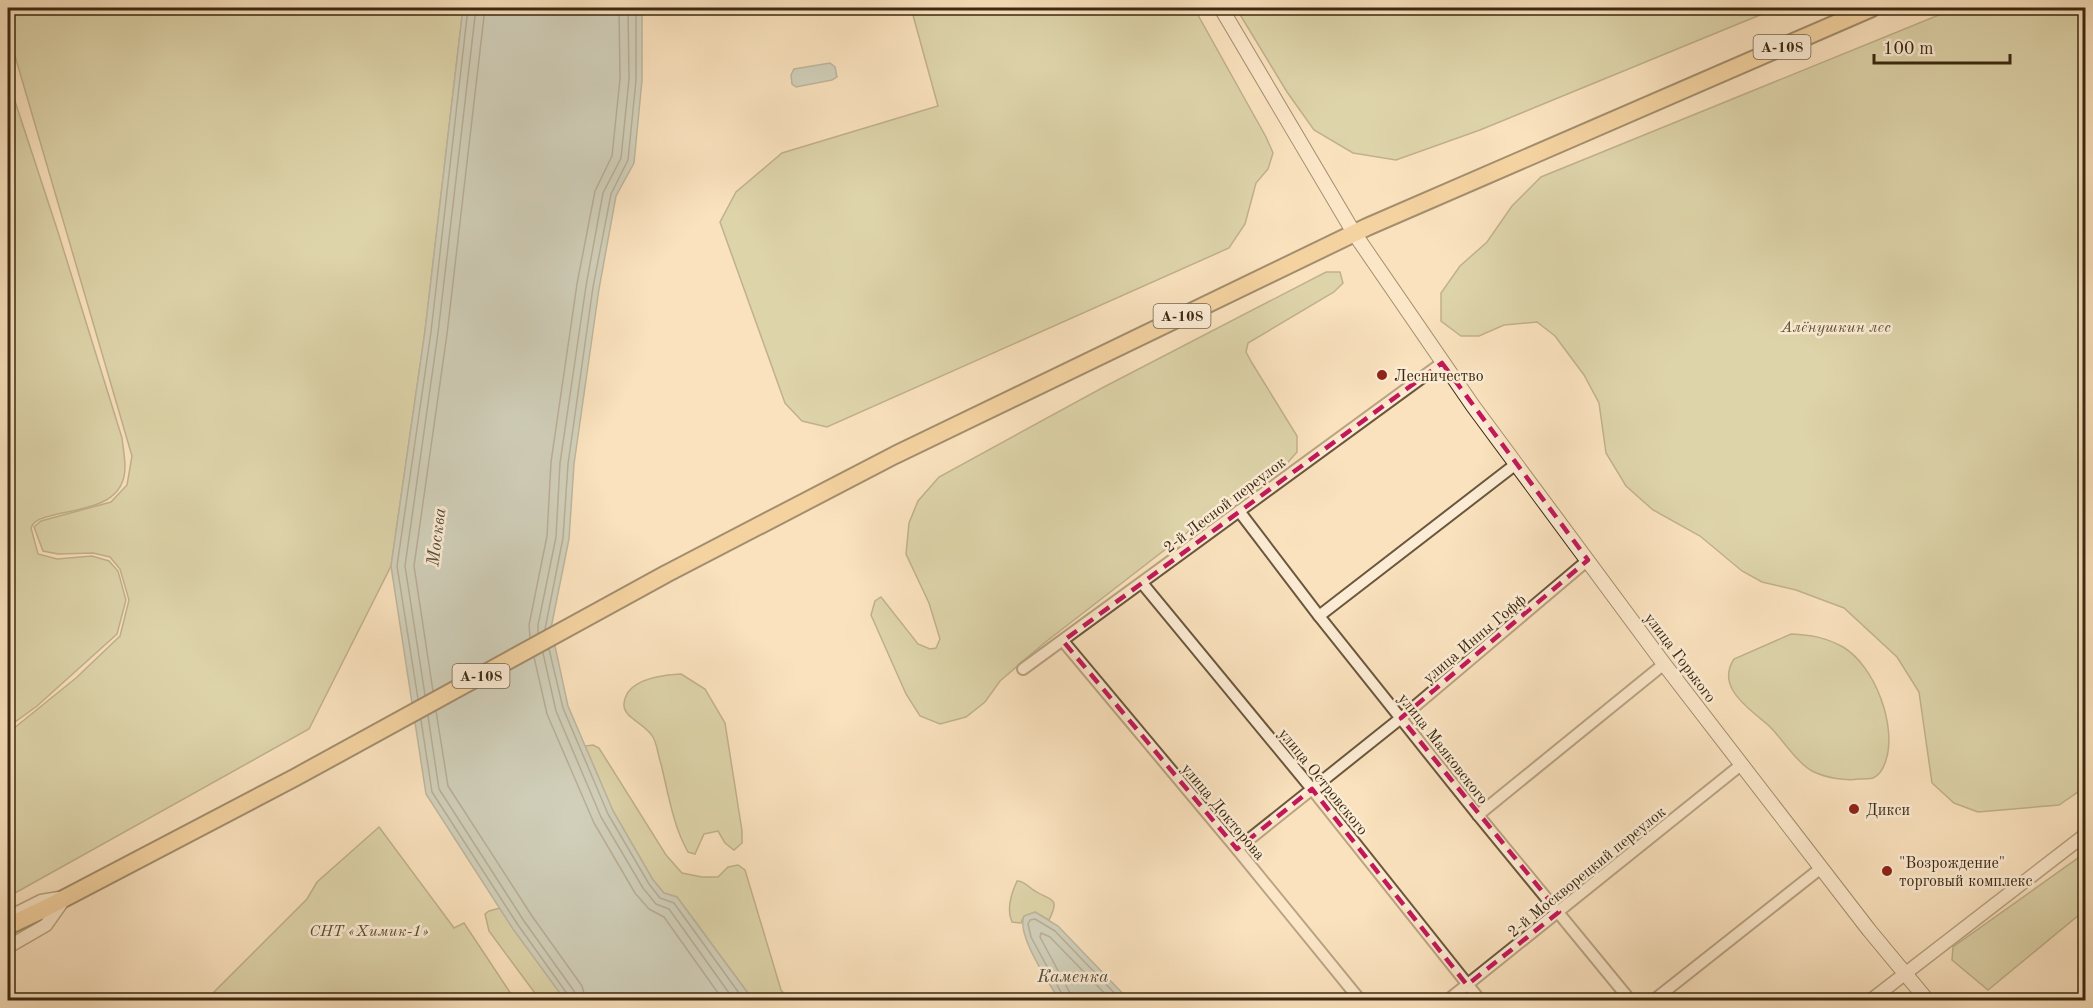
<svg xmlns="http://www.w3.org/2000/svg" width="2093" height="1008" viewBox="0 0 2093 1008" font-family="'Old Standard TT',serif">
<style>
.green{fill:#bcc393;stroke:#7c7652;stroke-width:1.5}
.water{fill:#a2bcbb;stroke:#798177;stroke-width:1.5}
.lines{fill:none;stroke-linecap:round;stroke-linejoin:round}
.shore{stroke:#6e7266;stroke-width:1.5}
.minor-casing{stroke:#6b573c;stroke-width:14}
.tertiary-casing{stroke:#6b573c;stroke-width:15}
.secondary-casing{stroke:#3b2911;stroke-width:16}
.trunk-casing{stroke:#3b2911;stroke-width:20}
.minor{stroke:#fcecd5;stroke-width:10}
.tertiary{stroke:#fcecd5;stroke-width:12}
.secondary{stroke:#fcecd5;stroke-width:14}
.trunk{stroke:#edc17f;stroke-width:16}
.marked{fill:none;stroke:#c2185b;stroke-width:4.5;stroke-dasharray:12 8;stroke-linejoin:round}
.poi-dot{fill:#8f2418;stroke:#fcecd5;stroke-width:2}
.labels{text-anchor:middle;stroke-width:5;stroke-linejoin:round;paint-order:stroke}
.shield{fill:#fcecd5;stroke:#75644c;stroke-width:1.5}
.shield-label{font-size:15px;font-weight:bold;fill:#3b2911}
.park-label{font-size:16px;font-style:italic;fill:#5b5032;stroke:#fcecd5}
.poi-label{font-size:16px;fill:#3b2911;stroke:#fcecd5;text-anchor:start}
.street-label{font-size:16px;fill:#3b2911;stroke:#fcecd5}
.water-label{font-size:18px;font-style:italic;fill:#554e3c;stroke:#fcecd5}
</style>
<rect width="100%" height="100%" fill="#fae2be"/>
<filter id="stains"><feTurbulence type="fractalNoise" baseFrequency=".00333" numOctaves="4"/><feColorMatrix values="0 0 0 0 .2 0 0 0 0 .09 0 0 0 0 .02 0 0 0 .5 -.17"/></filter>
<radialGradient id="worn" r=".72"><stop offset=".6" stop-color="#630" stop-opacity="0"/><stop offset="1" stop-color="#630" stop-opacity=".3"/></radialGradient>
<g class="green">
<polygon points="8,8 463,8 425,331 391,566 309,729 8,897 8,733 76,678 120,636 129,600 120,569 110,557 93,553 58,554 43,551 34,527 41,521 111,502 127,485 132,456 8,32"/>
<polygon points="911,8 1194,8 1266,137 1273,153 1268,169 1256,183 1245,224 1229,248 827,427 802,421 785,403 720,222 736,192 782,153 938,106"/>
<polygon points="1236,8 1777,8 1480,130 1396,160 1353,153 1314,130 1287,92"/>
<polygon points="1956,8 2086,8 2085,787 2059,805 1978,812 1954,803 1932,783 1919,692 1897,657 1844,608 1796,590 1762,582 1742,571 1700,536 1653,510 1626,486 1606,453 1599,403 1584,375 1555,336 1537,322 1504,325 1479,336 1461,336 1441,321 1441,293 1460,266 1487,242 1512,206 1541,177"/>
<path d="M8,80l50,152 64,206c1,10 3,19 3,29 0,40 -44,41 -75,49 -8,2 -16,4 -19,12l7,26 19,5 35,-3 17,5 9,10 8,29 -9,34 -80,72 -29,21z"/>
<polygon points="1326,272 1340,272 1343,283 1334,292 1248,343 1246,352 1252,363 1297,436 1297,452 1282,469 1237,494 1043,644 1000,681 985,702 966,717 940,724 920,716 906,694 871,615 875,601 881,597 918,644 930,649 936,648 940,639 929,603 906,554 909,523 918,501 939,477 1102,388"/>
<path d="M1791,634c20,1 34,3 52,13 32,19 54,79 43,113 -2,7 -6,15 -13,18 -4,1 -10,1 -14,1 -14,2 -32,-1 -45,-7 -15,-7 -30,-30 -41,-42 -5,-6 -11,-10 -17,-15 -18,-15 -37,-33 -22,-56z"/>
<path d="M681,674l24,15 20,34 17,108v12l-8,7 -9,-7 -7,-12 -14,3 -9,20 -7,-2c-15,-26 -20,-60 -27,-88 -3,-9 -4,-20 -8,-27 -8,-14 -30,-19 -29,-33 2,-25 38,-29 57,-30z"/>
<polygon points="593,745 599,748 666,855 682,873 702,877 718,877 728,867 738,865 745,870 781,990 789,1000 753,1000 677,897 664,893 653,880 613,811 585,746"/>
<polygon points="379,827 454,928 464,923 515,1000 206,1000 307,899 317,882"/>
<polygon points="2085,853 2085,918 2079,915 1988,990 1952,960 1953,947"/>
<path d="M1017,881c8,0 11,6 18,10 15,10 26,5 14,29l-14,-8 -11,4 -3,7 -9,-1c-6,-13 -1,-28 5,-41z"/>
<polygon points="500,908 565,1000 540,1000 489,931 485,914 489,911"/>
</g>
<g class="water">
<polygon points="463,8 642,8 642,80 634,163 616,196 599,289 574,464 569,539 551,628 568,706 613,811 653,880 664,893 677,897 753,1000 565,1000 513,929 426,794 391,566 425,331"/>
<polygon points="830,63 835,67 837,77 832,80 796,87 792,84 791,75 794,69"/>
<path d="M1035,912l23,14 71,74h-70c-10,-18 -43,-65 -35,-84z"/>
</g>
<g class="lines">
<g class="shore">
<polyline points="545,629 563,538 568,464 593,287 611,194 628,160 636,80 636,8"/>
<polyline points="538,633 538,625 556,537 560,463 586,286 603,193 621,158 629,79 628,8"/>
<polyline points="530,638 529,625 547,536 551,462 577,284 595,191 612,156 620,79 619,8"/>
<polyline points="549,649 563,708 608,814 649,884 660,898 674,903 744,1000"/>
<polyline points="543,653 556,711 601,817 643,888 656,904 669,909 734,1000"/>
<polyline points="534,657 547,714 594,823 635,893 649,909 664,917 723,1000"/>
<polyline points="433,691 414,566 447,334 485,8"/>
<polyline points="425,695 405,566 438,333 476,8"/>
<polyline points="418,699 397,566 431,332 468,8"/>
<polyline points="436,711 448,786 532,916 582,986 586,1000"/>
<polyline points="428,716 439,789 524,921 574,991 577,1000"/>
<polyline points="421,720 432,792 518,925 568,995 569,1000"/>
<polyline points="1064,1000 1063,996 1031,937 1028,924 1030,920 1035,919 1055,931 1121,1000"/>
<polyline points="1071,1000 1070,993 1040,937 1041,933 1050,937 1111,1000"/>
</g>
<g class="minor-casing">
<g id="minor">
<polyline points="1239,511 1319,616 1478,815 1630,1000"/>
<polyline points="1142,583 1312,789 1480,1000"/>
<polyline points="1319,616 1516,464"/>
<polyline points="1063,641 1237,849 1360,1000"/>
<polyline points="1023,669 1442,363"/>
<polyline points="1478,815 1664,664"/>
<polyline points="1237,849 1401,718 1588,560"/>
<polyline points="1448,1000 1742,764"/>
<polyline points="1654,1000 1821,868"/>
</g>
</g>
<g class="tertiary-casing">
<g id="tertiary">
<polyline points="9,917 41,901 59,898"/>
<polyline points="8,947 46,925 63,901"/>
<polyline points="1871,1000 2086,834"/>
</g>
</g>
<g class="secondary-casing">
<polyline id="secondary" points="1221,8 1354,233 1473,406 1664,664 1869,930 1927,1000"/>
</g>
<g class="trunk-casing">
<polyline id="trunk" points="8,926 44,909 296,777 666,574 895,455 1367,227 1872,8"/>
</g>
<use href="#minor" class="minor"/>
<use href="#tertiary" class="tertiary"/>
<use href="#secondary" class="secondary"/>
<use href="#trunk" class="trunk"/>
</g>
<path d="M0 0H2093V1008H0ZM1442,363l146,197 -187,158 158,194 -92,73 -155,-196 -75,60 -174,-208z" fill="#fae2be" fill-opacity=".55" fill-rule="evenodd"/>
<path class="marked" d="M1442,363l146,197 -187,158 158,194 -92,73 -155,-196 -75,60 -174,-208z"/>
<g class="poi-dot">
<circle cx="1382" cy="375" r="6"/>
<circle cx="1854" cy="809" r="6"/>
<circle cx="1887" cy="871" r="6"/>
</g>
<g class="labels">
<g class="shield">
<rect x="1753.5" y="35" width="57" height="24" rx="4.5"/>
<rect x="1153.5" y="304" width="57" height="24" rx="4.5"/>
<rect x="452.5" y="664" width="57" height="24" rx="4.5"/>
</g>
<g class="shield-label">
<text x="1782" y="52">А-108</text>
<text x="1182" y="321">А-108</text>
<text x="481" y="681">А-108</text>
</g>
<g class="park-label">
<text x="1836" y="332">Алёнушкин лес</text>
<text x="369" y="936">СНТ «Химик-1»</text>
</g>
<g class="poi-label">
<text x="1394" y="381">Лесничество</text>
<text x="1866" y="815">Дикси</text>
<text x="1899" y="868">"Возрождение"<tspan x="1899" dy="18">торговый комплекс</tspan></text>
</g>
<g class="street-label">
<text transform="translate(1224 504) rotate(-37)" y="6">2-й Лесной переулок</text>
<text transform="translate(1474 638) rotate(-40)" y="6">улица Инны Гофф</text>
<text transform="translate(1681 657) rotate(53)" y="6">улица Горького</text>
<text transform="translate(1444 748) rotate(52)" y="6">улица Маяковского</text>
<text transform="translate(1324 781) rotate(51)" y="6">улица Островского</text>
<text transform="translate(1224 811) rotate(50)" y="6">улица Докторова</text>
<text transform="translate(1586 871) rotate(-39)" y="6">2-й Москворецкий переулок</text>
</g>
<g class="water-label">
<text transform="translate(436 537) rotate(-83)" y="6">Москва</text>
<text x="1073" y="982">Каменка</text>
</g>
</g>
<rect width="2093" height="1008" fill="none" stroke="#fae2be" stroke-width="30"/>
<rect x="9" y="9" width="2075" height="990" fill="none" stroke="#3b2911" stroke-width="3"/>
<rect x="15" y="15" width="2063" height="978" fill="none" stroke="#3b2911" stroke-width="1.5"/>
<path d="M1874 54v9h136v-9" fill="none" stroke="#3b2911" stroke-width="3"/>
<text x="1883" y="54" font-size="18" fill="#3b2911" stroke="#fcecd5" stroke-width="4.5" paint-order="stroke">100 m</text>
<rect width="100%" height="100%" filter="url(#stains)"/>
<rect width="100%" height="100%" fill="url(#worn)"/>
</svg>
